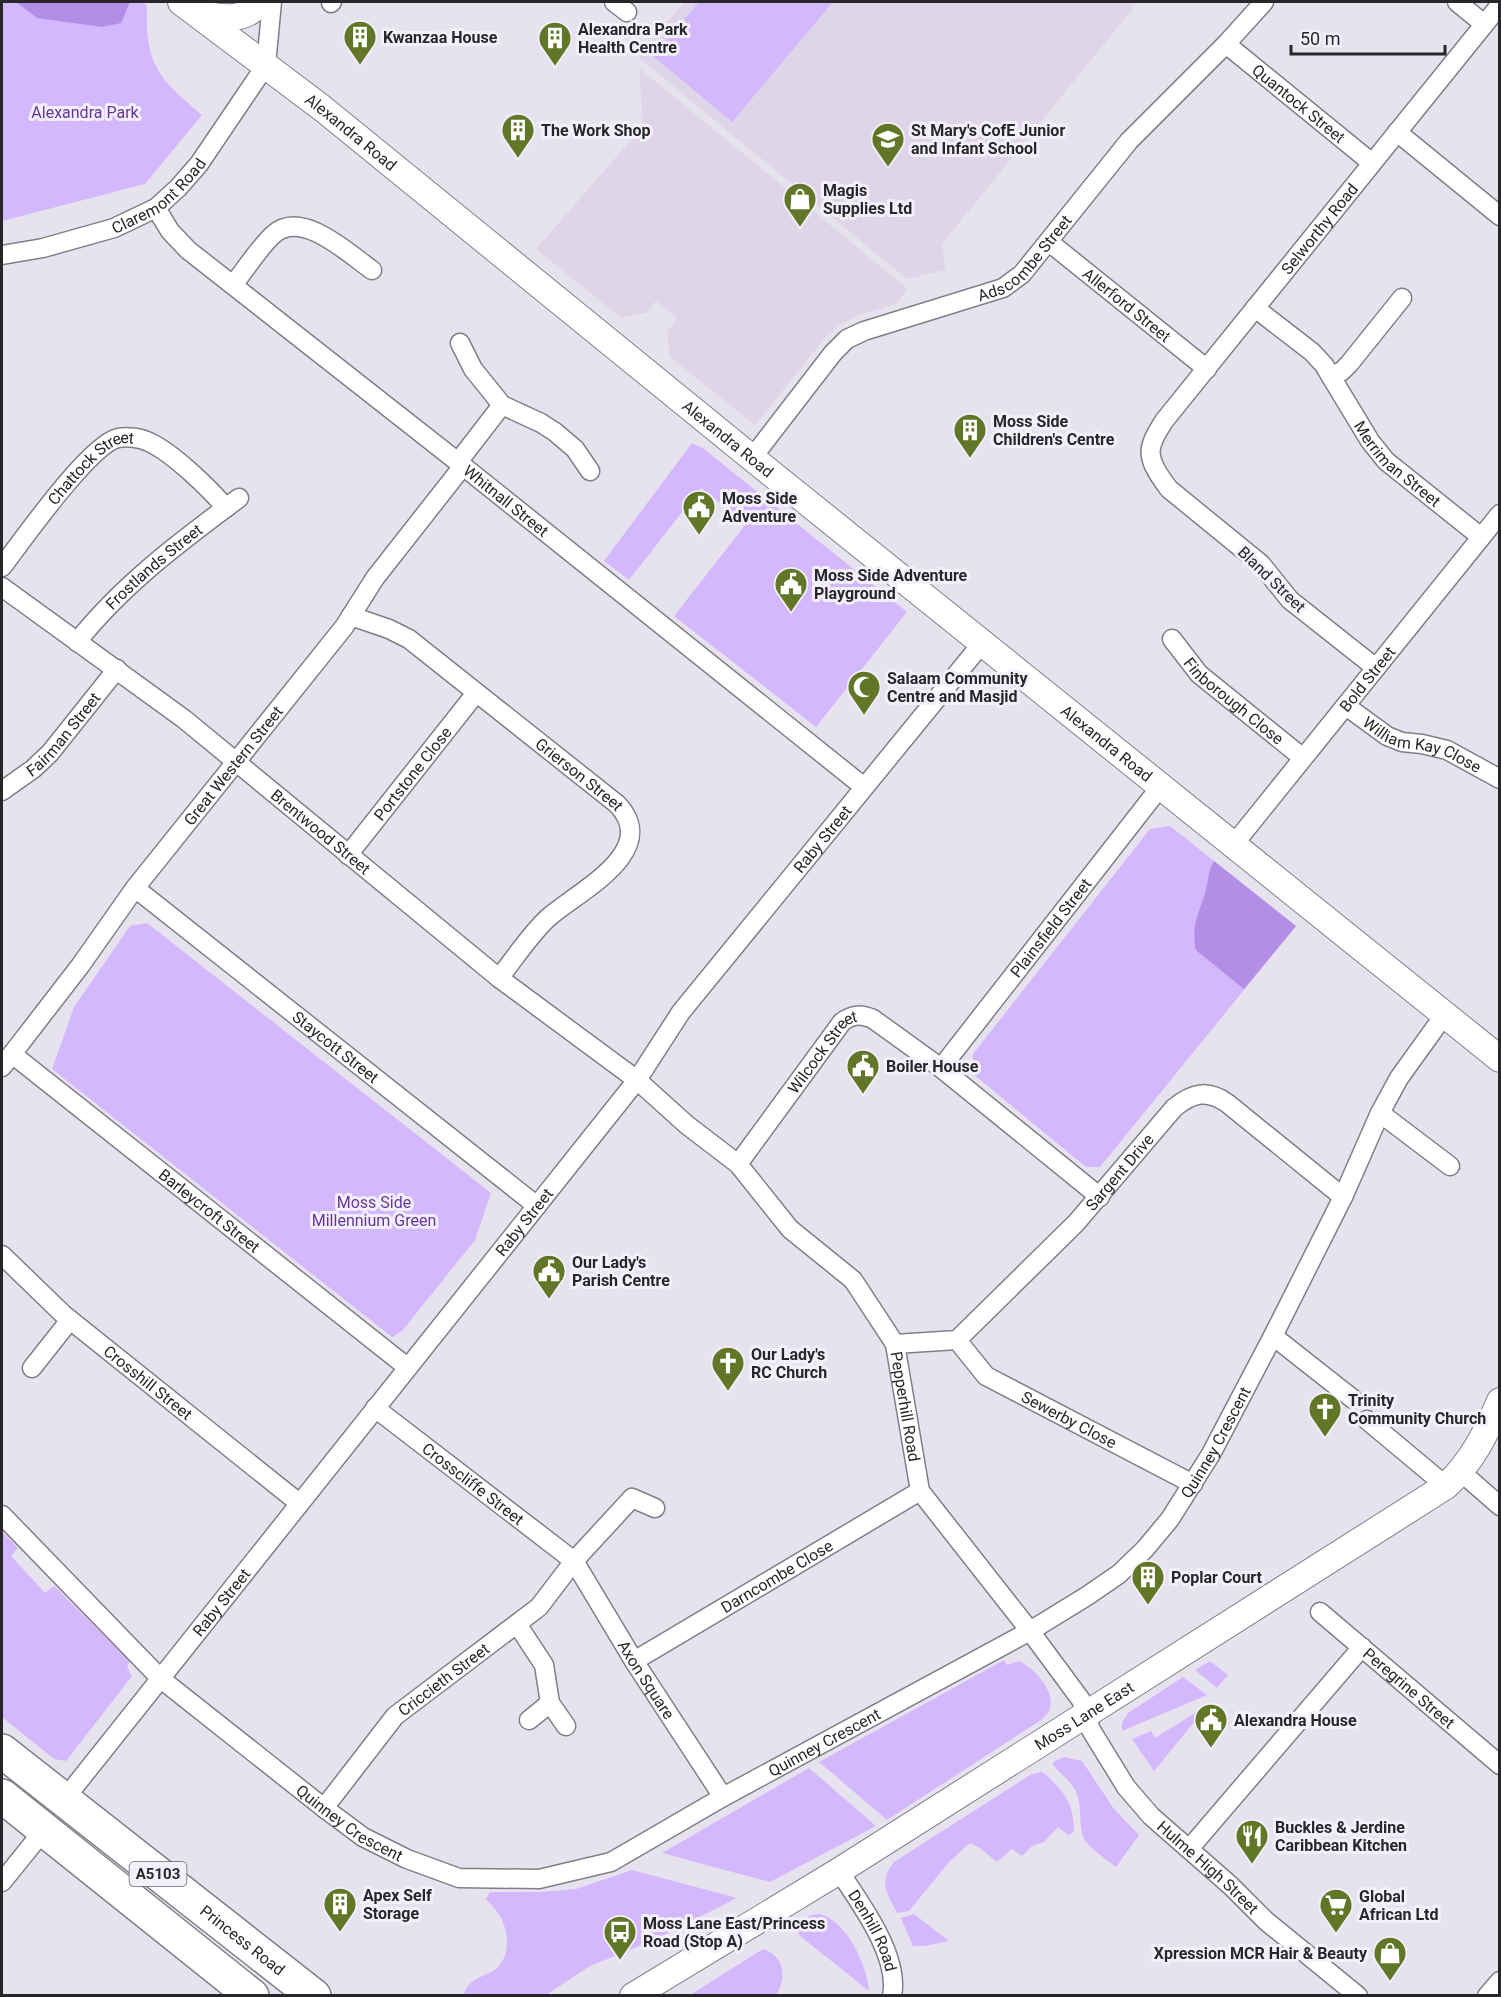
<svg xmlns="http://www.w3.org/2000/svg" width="1501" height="1997" viewBox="0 0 1501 1997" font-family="Roboto,sans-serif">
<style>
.built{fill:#ddd6e8}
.green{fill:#d4b8fe}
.forest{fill:#b38ee6}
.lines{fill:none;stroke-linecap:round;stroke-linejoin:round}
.street-casing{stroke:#827e88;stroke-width:21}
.secondary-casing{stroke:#827e88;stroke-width:28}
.highway-casing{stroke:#827e88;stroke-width:36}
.street{stroke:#fff;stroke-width:18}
.secondary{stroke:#fff;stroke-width:26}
.highway{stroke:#fff;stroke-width:33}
.labels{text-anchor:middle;stroke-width:6;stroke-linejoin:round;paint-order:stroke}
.shield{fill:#f4f0fb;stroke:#656369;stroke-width:1.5}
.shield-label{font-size:15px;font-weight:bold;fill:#28262b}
.poi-label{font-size:16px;font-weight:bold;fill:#28262b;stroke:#f4f0fb;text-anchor:start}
.street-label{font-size:16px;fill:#28262b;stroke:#f4f0fb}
.park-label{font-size:16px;fill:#67369b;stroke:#f4f0fb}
</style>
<rect width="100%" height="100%" fill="#e7e3ee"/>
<g class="built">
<polygon points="684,2 1138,2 942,244 946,270 907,279 638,57"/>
<polygon points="639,68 908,289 896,304 861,314 838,326 825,338 755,425 670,357 667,332 677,318 666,309 656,301 646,313 620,317 536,249 643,126"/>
</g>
<g class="green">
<path d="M2,2h140l5,3c-2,59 11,73 55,110l-57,69 -143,37z"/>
<polygon points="699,2 833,2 732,122 653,56"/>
<polygon points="692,443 704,449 907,612 816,727 674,616 746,524 701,488 629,580 604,561"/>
<polygon points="1170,826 1296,926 1100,1167 1086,1167 973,1074 973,1054 1150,829"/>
<polygon points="147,923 491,1193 475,1240 402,1331 392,1337 52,1069 74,1007 130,926"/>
<polygon points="2,1532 18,1548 11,1556 45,1593 54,1586 130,1661 127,1667 132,1676 66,1761 54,1759 2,1717"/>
<path d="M1004,1660l3,5 12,-4c15,7 36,29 31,47 -1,5 -6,9 -9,12l-154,100 -68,-58z"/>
<polygon points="1210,1661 1228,1675 1217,1688 1195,1670"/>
<polygon points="1183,1677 1207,1695 1122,1731 1122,1723 1128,1713"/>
<polygon points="1209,1704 1154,1771 1132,1739 1151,1731 1155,1738"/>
<path d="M1064,1757l18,4 32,48 25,26 -23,32c-9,-7 -21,-15 -29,-24 -10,-12 -4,-35 -10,-49 -5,-13 -16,-19 -24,-29v-3z"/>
<polygon points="809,1768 876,1826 770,1882 662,1853"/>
<path d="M1041,1772l4,2c20,19 29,29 29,58l-6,3 -10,-8 -14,15 -12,4 -10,10 -10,-7 -15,13 -17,-14 -10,-5 -20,18 -41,50 -12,2c-10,-20 -19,-31 -3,-51l136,-87z"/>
<path d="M632,1870l105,28 -83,42 -64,26 -44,29h-82c2,-13 16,-18 27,-23 21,-11 19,-42 7,-59 -3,-5 -8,-9 -12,-14l4,-7h48l38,-3z"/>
<path d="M819,1914c28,6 48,52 50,77l-69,-55 -5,-10 16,-11z"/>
<polygon points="914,1914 949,1941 925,1946 913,1946 901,1918"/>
<path d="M763,1949c22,7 24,29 13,46h-86z"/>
</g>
<g class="forest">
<polygon points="16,2 130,2 121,23 102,27 37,18"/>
<path d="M1214,861l82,65 -52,63 -47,-38 -2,-4c-3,-27 5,-34 11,-58 3,-10 2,-19 8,-28z"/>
</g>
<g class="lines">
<g class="street-casing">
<g id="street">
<polyline points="614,2 627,12"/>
<polyline points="1457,2 1484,24"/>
<polyline points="331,3 332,2"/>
<path id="s1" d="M1226,44l146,119"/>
<polyline points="1397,132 1500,216"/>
<path id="s2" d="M156,208l14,23 18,19 275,216 401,321"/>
<path id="s3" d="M1049,242l158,127"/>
<path id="s4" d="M2,255l41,-7 71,-20 42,-20 22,-20 21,-24 67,-99 6,-63"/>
<path d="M233,285c12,-15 28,-40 41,-51 28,-25 75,20 98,36"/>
<path id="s5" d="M1255,308l57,44 12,13 46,76 16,20 95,76"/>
<polyline points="460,343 473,369 502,405 541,423 555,432 575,449 590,471"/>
<polyline points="1331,377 1342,371 1349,364 1402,298"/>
<path id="s6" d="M752,458l81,-105 14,-14 17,-8 139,-43 19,-14 107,-133 97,-97 38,-42"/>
<polyline points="458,462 502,405"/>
<path id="s7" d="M2,567c20,-26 87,-122 116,-129 9,-2 23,0 31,4 24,11 60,46 77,66"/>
<path id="s8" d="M2,587l182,132 315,259 138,102 50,45 51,39 52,65 63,51 42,64 25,147 110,140 51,69 10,30 35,57 25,29 80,70 35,35 92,75"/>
<path id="s9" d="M351,616l38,13 20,10 208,165c45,47 -38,87 -68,113 -18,16 -34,41 -50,61"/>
<path id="s10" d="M1172,639l27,35 104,84"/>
<path id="s11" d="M77,642c45,-57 104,-101 162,-144"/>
<path id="s12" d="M1376,668l-86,-68 -29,-36 -92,-75c-9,-12 -23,-30 -17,-45 2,-8 8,-16 12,-23l336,-416"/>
<path id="s13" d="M1346,706l41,30 15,6 20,2 25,6 53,29"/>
<path id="s14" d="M2,791l31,-22 17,-16 67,-84"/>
<path id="s15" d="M1234,844l266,-330"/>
<path id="s16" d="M348,855l128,-162"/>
<path id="s17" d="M135,888l402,318"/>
<path id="s18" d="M12,1054l395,313"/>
<path id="s19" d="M2,1067l78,-101 55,-78 209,-261 31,-49 88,-112"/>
<path id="s20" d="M941,1068l220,-282"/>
<polyline points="1380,1113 1450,1166"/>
<path id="s21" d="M738,1164l104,-142c11,-8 19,-8 31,-3l68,49 159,129"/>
<path id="s22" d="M2,1255l62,60 235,188"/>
<polyline points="1273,1336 1353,1399"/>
<path id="s23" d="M957,1340l29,36 207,108"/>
<path id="s24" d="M895,1344l62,-4 119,-117 98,-115c18,-15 33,-19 53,-5l116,94"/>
<polyline points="32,1368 70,1320"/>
<path id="s25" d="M375,1408l199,153 60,100 89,136"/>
<polyline points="1367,1420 1446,1486"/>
<polyline points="1461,1472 1500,1506"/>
<path id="s26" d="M2,1515l159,164 163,129 39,29 44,22 52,19 80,1 72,-17 112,-65 307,-166 57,-35 32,-22 26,-25 25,-30 41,-65 62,-118 70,-139 37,-84 19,-35 46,-64"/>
<path id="s27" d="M1320,1612l180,153"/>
<polyline points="517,1624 544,1665 550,1703 566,1726"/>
<path id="s28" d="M634,1661l286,-170"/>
<polyline points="529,1720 550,1703"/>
<path id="s29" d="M63,1801l574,-721 44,-68 302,-370"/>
<path id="s30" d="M324,1808l71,-92 144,-109 35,-46 58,-63 23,10"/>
<polyline points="1189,1849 1362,1647"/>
<path id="s31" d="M839,1871c21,32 61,85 53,125"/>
<polyline points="2,1882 44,1830"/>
<polyline points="1487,1996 1500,1981"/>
</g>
</g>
<g class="secondary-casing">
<g id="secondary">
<path id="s32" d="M181,2l141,106 430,350 748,601"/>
<path d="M197,13c22,5 48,10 63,-11"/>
<path id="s33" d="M633,1996l206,-125 607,-385c26,-24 40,-53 54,-85"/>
</g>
</g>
<g class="highway-casing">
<g id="highway">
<path id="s34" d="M2,1751l312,245"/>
<polyline points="2,1796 252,1996"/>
</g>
</g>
<use href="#street" class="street"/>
<use href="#secondary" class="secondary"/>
<use href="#highway" class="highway"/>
</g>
<defs>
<g id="building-pin" transform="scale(1.725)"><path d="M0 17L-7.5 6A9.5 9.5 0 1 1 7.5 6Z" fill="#617626" stroke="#f4f0fb"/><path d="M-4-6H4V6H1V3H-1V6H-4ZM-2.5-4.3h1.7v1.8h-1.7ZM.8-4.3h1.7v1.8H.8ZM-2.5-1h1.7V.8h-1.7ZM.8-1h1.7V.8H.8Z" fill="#fff"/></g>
<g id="school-pin" transform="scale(1.725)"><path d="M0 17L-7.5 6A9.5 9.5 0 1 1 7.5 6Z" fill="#617626" stroke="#f4f0fb"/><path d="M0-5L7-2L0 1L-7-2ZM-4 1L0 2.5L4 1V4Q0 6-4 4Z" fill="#fff"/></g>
<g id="shop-pin" transform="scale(1.725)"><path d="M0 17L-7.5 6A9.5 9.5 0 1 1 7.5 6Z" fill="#617626" stroke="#f4f0fb"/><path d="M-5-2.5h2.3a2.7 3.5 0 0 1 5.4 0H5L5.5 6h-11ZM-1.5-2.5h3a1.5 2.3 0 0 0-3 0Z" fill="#fff"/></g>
<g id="civic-pin" transform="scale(1.725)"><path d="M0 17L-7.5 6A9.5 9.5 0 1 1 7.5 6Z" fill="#617626" stroke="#f4f0fb"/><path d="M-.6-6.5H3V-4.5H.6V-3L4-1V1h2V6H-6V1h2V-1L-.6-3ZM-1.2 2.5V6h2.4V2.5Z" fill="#fff"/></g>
<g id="mosque-pin" transform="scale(1.725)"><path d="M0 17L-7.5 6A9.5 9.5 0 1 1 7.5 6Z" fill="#617626" stroke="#f4f0fb"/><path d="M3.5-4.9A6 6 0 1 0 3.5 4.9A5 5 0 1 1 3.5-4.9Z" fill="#fff"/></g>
<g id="church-pin" transform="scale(1.725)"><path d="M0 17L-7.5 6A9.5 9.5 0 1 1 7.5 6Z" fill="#617626" stroke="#f4f0fb"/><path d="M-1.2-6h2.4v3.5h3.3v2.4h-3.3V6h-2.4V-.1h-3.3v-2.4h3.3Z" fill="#fff"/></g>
<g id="restaurant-pin" transform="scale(1.725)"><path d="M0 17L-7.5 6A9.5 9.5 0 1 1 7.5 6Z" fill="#617626" stroke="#f4f0fb"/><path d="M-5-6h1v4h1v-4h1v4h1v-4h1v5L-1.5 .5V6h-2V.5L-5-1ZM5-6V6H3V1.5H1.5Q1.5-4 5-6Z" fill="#fff"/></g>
<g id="supermarket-pin" transform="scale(1.725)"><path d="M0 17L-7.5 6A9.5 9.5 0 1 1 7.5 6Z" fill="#617626" stroke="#f4f0fb"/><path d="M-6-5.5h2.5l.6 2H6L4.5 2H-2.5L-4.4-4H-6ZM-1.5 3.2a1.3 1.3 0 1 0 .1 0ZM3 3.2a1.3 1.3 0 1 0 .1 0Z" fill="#fff"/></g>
<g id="bus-pin" transform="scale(1.725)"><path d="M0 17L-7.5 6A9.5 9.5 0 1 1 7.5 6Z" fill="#617626" stroke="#f4f0fb"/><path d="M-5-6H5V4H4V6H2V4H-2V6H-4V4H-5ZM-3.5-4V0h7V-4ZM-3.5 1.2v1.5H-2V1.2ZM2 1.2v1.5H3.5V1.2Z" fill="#fff"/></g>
</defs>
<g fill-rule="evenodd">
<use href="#building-pin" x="360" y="37"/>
<use href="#building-pin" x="555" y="38"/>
<use href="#building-pin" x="518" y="130"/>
<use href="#school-pin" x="888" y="139"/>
<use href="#shop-pin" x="800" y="199"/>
<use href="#building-pin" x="970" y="430"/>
<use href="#civic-pin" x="699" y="507"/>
<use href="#civic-pin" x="791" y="584"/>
<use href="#mosque-pin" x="864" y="687"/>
<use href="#civic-pin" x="863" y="1066"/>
<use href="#civic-pin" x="549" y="1271"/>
<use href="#church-pin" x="728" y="1363"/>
<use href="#church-pin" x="1325" y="1409"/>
<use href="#building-pin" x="1148" y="1577"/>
<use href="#civic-pin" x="1211" y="1720"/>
<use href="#restaurant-pin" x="1252" y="1836"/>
<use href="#building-pin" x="340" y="1904"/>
<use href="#supermarket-pin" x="1336" y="1905"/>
<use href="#bus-pin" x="620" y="1932"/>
<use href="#shop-pin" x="1390" y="1953"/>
</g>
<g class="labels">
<rect class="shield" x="129.5" y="1862" width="57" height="24" rx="4.5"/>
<g class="shield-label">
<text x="158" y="1879">A5103</text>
</g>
<g class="poi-label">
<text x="578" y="35">Alexandra Park<tspan x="578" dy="18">Health Centre</tspan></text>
<text x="383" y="43">Kwanzaa House</text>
<text x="541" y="136">The Work Shop</text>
<text x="911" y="136">St Mary's CofE Junior<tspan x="911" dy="18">and Infant School</tspan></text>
<text x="823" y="196">Magis<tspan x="823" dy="18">Supplies Ltd</tspan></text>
<text x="993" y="427">Moss Side<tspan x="993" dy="18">Children's Centre</tspan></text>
<text x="722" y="504">Moss Side<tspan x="722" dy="18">Adventure</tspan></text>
<text x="814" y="581">Moss Side Adventure<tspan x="814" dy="18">Playground</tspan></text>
<text x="887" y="684">Salaam Community<tspan x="887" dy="18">Centre and Masjid</tspan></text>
<text x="886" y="1072">Boiler House</text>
<text x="572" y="1268">Our Lady's<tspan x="572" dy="18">Parish Centre</tspan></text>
<text x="751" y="1360">Our Lady's<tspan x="751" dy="18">RC Church</tspan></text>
<text x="1348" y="1406">Trinity<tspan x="1348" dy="18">Community Church</tspan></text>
<text x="1171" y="1583">Poplar Court</text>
<text x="1234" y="1726">Alexandra House</text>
<text x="1275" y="1833">Buckles &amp; Jerdine<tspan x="1275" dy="18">Caribbean Kitchen</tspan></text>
<text x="363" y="1901">Apex Self<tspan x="363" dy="18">Storage</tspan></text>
<text x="1359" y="1902">Global<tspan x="1359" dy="18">African Ltd</tspan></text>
<text x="643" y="1929">Moss Lane East/Princess<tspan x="643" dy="18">Road (Stop A)</tspan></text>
<text x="1367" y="1959" text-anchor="end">Xpression MCR Hair &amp; Beauty</text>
</g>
<g class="street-label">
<text dy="6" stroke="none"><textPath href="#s1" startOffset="94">Quantock Street</textPath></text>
<text dy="6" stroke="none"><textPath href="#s32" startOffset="214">Alexandra Road</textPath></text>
<text dy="6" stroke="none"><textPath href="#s4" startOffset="171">Claremont Road</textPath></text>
<text dy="6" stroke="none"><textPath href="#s12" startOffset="598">Selworthy Road</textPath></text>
<text dy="6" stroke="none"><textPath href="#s6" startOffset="352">Adscombe Street</textPath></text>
<text dy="6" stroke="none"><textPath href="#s3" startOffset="100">Allerford Street</textPath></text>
<text dy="6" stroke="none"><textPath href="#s32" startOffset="700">Alexandra Road</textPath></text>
<text dy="6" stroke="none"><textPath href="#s5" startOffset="214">Merriman Street</textPath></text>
<text dy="6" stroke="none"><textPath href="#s7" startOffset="136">Chattock Street</textPath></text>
<text dy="6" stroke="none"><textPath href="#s2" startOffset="458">Whitnall Street</textPath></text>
<text dy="6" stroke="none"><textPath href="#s11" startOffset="108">Frostlands Street</textPath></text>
<text transform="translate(1272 579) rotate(44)" y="6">Bland Street</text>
<text dy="6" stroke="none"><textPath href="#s15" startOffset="212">Bold Street</textPath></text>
<text dy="6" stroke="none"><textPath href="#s10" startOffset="88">Finborough Close</textPath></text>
<text dy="6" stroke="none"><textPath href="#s14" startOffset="84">Fairman Street</textPath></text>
<text dy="6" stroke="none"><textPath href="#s32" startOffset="1186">Alexandra Road</textPath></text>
<text dy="6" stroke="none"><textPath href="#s13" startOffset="87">William Kay Close</textPath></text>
<text dy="6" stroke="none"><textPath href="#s19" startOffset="380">Great Western Street</textPath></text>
<text dy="6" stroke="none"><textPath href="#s16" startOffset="104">Portstone Close</textPath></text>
<text dy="6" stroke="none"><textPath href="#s9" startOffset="280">Grierson Street</textPath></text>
<text dy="6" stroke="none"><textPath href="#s8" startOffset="402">Brentwood Street</textPath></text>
<text dy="6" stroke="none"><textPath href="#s29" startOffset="1226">Raby Street</textPath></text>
<text dy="6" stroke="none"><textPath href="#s20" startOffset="178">Plainsfield Street</textPath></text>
<text dy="6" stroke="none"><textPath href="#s17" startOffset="256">Staycott Street</textPath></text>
<text dy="6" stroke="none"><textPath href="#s21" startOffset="141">Wilcock Street</textPath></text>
<text dy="6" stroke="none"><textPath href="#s24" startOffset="296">Sargent Drive</textPath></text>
<text dy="6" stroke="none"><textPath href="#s18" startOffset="252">Barleycroft Street</textPath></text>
<text dy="6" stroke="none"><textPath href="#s29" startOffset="740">Raby Street</textPath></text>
<text dy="6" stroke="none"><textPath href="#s22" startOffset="194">Crosshill Street</textPath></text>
<text dy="6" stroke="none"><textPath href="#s8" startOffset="1240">Pepperhill Road</textPath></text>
<text dy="6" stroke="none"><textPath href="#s23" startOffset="140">Sewerby Close</textPath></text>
<text dy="6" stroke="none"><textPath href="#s26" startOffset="1492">Quinney Crescent</textPath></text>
<text dy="6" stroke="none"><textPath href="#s25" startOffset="124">Crosscliffe Street</textPath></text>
<text dy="6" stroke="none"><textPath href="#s28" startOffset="166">Darncombe Close</textPath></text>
<text dy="6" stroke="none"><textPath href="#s29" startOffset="254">Raby Street</textPath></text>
<text dy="6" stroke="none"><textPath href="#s30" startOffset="177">Criccieth Street</textPath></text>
<text dy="6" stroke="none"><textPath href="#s25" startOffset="390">Axon Square</textPath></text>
<text dy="6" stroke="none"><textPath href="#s27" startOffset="117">Peregrine Street</textPath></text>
<text dy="6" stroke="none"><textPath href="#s33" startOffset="531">Moss Lane East</textPath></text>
<text dy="6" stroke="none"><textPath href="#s26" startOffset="988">Quinney Crescent</textPath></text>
<text dy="6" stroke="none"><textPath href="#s26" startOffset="466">Quinney Crescent</textPath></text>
<text dy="6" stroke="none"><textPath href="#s8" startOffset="1803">Hulme High Street</textPath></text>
<text dy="6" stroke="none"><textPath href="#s31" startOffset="69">Denhill Road</textPath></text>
<text dy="6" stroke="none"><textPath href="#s34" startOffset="306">Princess Road</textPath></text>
</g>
<g class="park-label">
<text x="85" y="118">Alexandra Park</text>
<text x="374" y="1208">Moss Side<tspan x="374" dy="18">Millennium Green</tspan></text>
</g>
</g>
<rect width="1501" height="1997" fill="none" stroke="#28262b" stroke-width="6"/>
<path d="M1291 45v9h154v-9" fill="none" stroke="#28262b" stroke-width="3"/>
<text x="1300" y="45" font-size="18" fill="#28262b" stroke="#f4f0fb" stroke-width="4.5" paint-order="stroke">50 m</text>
</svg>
